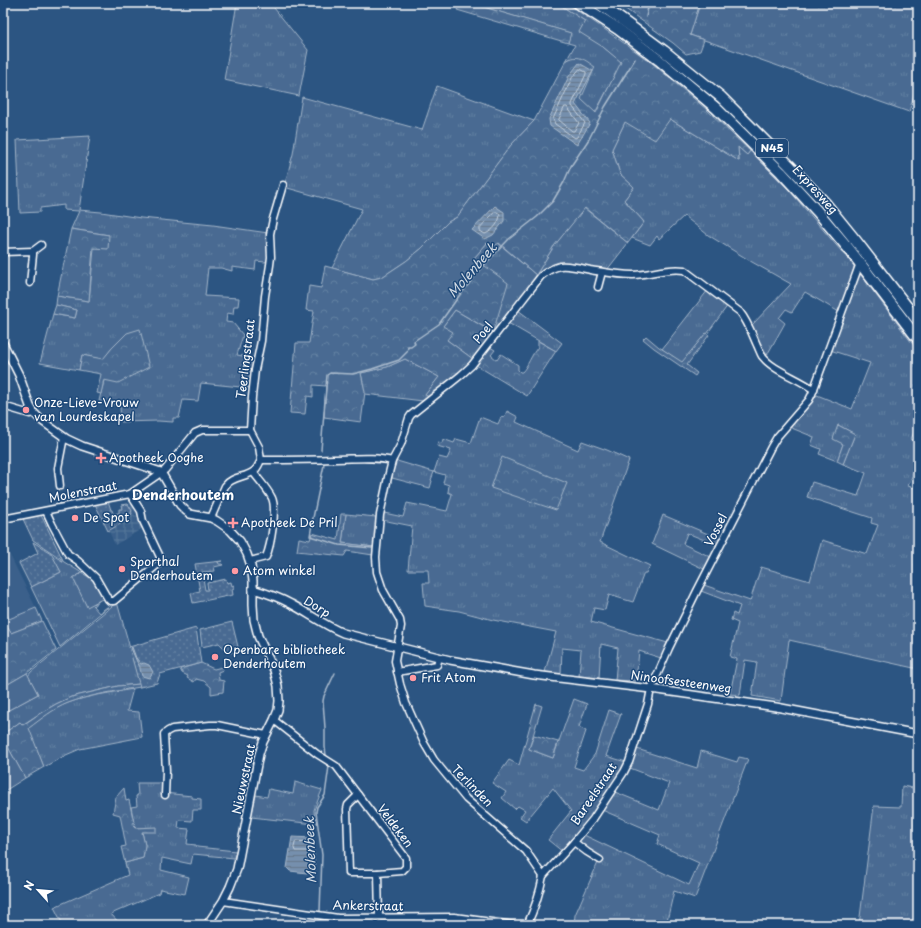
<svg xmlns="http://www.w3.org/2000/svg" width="921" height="928" viewBox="0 0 921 928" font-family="'Playpen Sans',sans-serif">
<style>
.built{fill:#3b618b}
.industrial{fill:url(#industrial-grid)}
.grass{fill:url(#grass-tufts);stroke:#a4b5c8}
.forest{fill:url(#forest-crowns);stroke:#a4b5c8}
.park{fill:url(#park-dots);stroke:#a4b5c8}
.pitch{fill:#486b92;stroke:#a4b5c8}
.water{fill:url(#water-rules);stroke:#acbcce}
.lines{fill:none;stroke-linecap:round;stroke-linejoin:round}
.shore{stroke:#c7d2de;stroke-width:1}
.stream{stroke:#acbcce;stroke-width:1.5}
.minor-casing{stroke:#fff;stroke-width:9}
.tertiary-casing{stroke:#fff;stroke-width:10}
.trunk-casing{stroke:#fff;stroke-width:13}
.minor{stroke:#1f4a7a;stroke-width:6}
.tertiary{stroke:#1f4a7a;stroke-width:7}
.trunk{stroke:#1f4a7a;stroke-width:10}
.poi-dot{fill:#ff9aa2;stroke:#1f4a7a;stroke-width:1.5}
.labels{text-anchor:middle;stroke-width:3;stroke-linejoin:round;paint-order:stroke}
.shield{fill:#1f4a7a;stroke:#bcc9d7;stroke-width:1}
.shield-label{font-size:11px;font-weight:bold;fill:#fff}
.street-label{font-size:12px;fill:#fff;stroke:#1f4a7a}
.poi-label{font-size:12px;fill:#fff;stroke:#1f4a7a;text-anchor:start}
.water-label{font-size:13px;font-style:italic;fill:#d5dde6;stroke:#1f4a7a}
.quarter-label{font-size:14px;font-weight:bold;fill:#fff;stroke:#1f4a7a}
</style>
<defs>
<pattern id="industrial-grid" width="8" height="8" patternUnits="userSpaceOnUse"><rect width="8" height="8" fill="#3b618b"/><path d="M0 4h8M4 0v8" fill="none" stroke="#58799c"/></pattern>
<pattern id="grass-tufts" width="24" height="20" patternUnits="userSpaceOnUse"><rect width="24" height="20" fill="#486b92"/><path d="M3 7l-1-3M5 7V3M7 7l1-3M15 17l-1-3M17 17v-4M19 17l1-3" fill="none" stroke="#6381a2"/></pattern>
<pattern id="forest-crowns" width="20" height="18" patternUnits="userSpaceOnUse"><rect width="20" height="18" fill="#486b92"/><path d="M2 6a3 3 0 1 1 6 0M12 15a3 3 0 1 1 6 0" fill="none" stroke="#6381a2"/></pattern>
<pattern id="park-dots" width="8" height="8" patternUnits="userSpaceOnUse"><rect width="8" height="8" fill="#486b92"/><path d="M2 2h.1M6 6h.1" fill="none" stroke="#6381a2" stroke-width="1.8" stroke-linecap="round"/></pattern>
<pattern id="water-rules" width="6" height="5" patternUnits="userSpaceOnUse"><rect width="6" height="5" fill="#748fad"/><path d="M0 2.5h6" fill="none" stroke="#66788b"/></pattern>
</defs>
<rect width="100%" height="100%" fill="#2c5582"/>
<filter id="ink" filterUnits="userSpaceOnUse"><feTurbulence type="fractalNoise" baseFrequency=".025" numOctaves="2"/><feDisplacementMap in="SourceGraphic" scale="8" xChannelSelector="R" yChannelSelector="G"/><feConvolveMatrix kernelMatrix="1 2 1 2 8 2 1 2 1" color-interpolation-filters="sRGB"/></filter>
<g filter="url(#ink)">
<polygon class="built" points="5,545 36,608 9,619 3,608 3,546"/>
<polygon class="industrial" points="132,503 138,513 135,514 143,528 115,545 109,531 121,523 121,521 132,514 131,512 132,511 128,504"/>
<g class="grass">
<polygon points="237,3 270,3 308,50 299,96 224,80"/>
<polygon points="470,3 557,3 585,21 603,47 622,62 595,113 581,99 571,58 566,61 575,45 568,43 570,33"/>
<polygon points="700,3 703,3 713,7 716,6 716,3 910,3 918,4 918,80 909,112 690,35"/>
<polygon points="437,86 534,121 511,145 457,217 448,222 421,249 406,261 382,277 373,279 332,268 362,209 284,187 293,154 302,97 422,130"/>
<polygon points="670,119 739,161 738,147 747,155 750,151 789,190 854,266 853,273 839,312 805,292 792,312 786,309 779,318 785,323 767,355 759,344 752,325 791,284 752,262 708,235 684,216 659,239 657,236 650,245 632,238 644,222 624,200 634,187 620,174 612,149 625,122"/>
<polygon points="90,136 79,210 101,212 141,218 213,225 268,233 269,260 265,262 256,261 255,270 232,267 232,271 221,268 208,268 205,296 239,298 238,306 234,306 233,314 227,313 226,322 233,323 243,335 237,355 254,358 251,388 201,383 198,401 183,400 179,418 173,418 173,422 158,421 121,422 120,406 99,401 104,380 127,333 112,348 103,360 82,355 79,370 40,363 53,314 75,318 77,310 56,305 57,296 89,301 94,248 109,235 71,229 79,211 64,210 64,205 40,208 40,212 20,213 17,140"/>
<polygon points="584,208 628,243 607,270 579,265 549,267 473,359 447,340 443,326 455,310 492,332 474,258 487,243 498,243 536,275 554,246"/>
<polygon points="859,274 861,275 918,351 918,423 911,439 918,443 918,462 908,486 918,489 918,669 789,640 781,701 752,696 757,662 745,660 740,695 730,694 737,659 730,657 738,623 731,620 733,613 737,615 740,606 701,591 704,585 750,601 761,567 810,581 822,540 867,554 878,525 871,523 872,518 807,497 812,482 858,496 866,473 843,464 855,434 838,425 843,444 837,461 819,454 821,449 811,445 814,437 789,427 817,395 852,409 870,363 830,350 858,275"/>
<polygon points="708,290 728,305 707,334 706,333 682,363 662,349"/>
<polygon points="518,310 562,343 556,351 508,323"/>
<polygon points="405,359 439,377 426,394 429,397 423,401 365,394 361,373 387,367"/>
<polygon points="507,411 518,417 516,422 578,450 582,441 607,450 629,460 600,542 650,566 646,573 644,573 633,602 609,595 605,610 594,608 591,622 668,643 661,658 639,651 636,681 615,680 618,648 601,644 599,678 579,676 581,650 562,648 561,674 545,672 556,632 493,620 459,611 425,606 423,583 429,583 428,570 408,570 412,526 382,520 384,513 403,517 407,503 447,511 452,494 448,492 449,485 443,483 445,475 434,472 431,480 432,481 430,488 392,478 393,471 397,461 434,472 439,457 447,459 451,450 437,446 438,442 442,443 443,439 454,443 456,439 471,443 480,417 498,424 501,417 504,418"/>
<polygon points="346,514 376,517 374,547 342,543"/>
<polygon points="663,515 720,539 717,545 687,533 683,544 711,557 704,569 652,544"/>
<polygon points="51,554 82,573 73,578 87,606 100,600 93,606 99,613 107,607 108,607 60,647 31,587 61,572"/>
<polygon points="117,602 140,684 118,686 71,697 56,704 39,714 22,725 20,722 3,734 3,713 38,694 28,676 31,672"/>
<polygon points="3,608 9,619 36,608 42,621 11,633 3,620"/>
<path d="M133,689l-6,22 12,1 3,25 -62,12 -14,6 -22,12 -16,-39c13,-9 26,-20 40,-25 21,-8 43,-10 65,-14z"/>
<path d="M574,699l13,5 -8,23 7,4 -12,36 9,3 12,-16 14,-44 12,4 -15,42 20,6c-17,33 -39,61 -63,90l-15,-12 23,-29 -18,-23 -27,33 -6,-4 5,-7 -7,-4 -3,3 -13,-11 4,-6 -14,-9 17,-23 10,5 17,-61 6,2 -13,43 24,9z"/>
<polygon points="637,749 697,768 701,751 737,762 739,757 748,759 695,898 674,891 666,925 574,925 575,915 600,858 578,842 584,835 689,885 699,863 657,844 660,835 602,810 615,792 659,810 669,783 630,768"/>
<polygon points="295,782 322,790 314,810 315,824 251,817 256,795 267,797 269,789 293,794"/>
<polygon points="137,783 164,783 164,793 192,796 192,798 201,799 201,810 193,810 192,821 179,820 178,828 189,829 187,844 196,845 197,847 236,851 234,858 193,854 191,864 162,858 161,870 189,877 185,894 160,889 159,893 111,914 121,925 63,925 54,907 128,875 125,863 143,858 145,845 142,832 156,828 135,828 131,807 137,806 136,796 138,795"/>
<polygon points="902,786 918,789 918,795 915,814 918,815 918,870 917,871 917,925 859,925 874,806 901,807"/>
</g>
<g class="forest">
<polygon points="460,3 470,3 571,33 568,43 457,10"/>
<path d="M557,3h9l34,23 52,37 54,46 44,42 -3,4 -9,-8 1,14 -69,-42 -15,21 -30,-18 -13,27 8,25 14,13 -10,13 20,22 -16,21 -43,-35 -31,38 -18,29 -37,-32 -6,4 -6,-4 -13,15 34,25 -15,49 -38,-22 -12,16 10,6 -6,8 26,19 -8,8 -36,30 -4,-2 14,-18 -34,-18 -18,8 -26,6 4,19 -4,30 -37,-5 2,-31 -13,-1v12l-6,-1 -2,18 -15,-1 6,-70h13l5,-32 -8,-1 3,-24 12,2 4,-22 48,13 9,-2 24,-16 15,-12 27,-27 9,-5 54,-72 23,-24 32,-60c12,-8 19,-1 29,6l-14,32 15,14 25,-51 -18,-15 -24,-15 6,-11z"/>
<polygon points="617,3 700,3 690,35 704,40 700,51 686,54 673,43"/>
<polygon points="71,229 109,235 108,249 93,248 89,301 57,296"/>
<polygon points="56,305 77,310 75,318 53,314"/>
<polygon points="140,329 149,367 118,383 104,380 101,394 97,393 101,374 79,370 82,355 103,359 112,348 127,333"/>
<polygon points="706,333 709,335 687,365 697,373 695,376 654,348 643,339 646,336 659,347 682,362"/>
<path d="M538,341l18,10 -17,26 -12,19 -51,-31 14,-18 5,3 -4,5 6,5 4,-6 17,11v5l2,2h2c6,-6 9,-17 16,-25z"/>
<polygon points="838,425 855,434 843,464 837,461 843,444 833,439"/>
<polygon points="502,457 567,483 556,510 491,488"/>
<polygon points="341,514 346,514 342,543 374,547 373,555 347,551 344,556 297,551 299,538 310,540 312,533 338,540"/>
<polygon points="3,620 11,633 42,621 56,650 27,673 3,687"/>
<polygon points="201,663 214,669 222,667 223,670 218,672 219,680 224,681 223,692 211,694 211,687 204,681 196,679 194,682 187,678 188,676 182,673 180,669"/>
<path d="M140,684v3c-23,4 -51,8 -72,16 -15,6 -27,16 -39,25l15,39 -19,11 -22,-40v-4l17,-12 3,3 16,-11 17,-10 15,-7 47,-11z"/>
<polygon points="534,735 558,742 553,758 529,749"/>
<polygon points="124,788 126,801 129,800 135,828 156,827 156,832 142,832 145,845 143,858 125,863 121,847 126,846 120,815 113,813 116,797"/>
</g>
<g class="park">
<polygon points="108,501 111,510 112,510 113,514 119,513 119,509 122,509 121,505 128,504 132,511 131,512 132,514 121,521 122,523 108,531 95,504"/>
<polygon points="41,515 63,560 33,540 23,519"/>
<polygon points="33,542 51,553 61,572 31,587 19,563 38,553"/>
<polygon points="222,561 218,562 219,564 222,564 223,565 214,567 215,571 202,572 205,590 208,590 207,583 226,579 227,583 231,582 232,586 234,585 234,588 232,589 233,595 193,603 191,593 200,591 195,564"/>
<polygon points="232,622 239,651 229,653 219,643 202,647 200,630"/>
<polygon points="196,628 201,663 160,674 157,683 140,687 129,647"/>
</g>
<g class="pitch">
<polygon points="82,573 94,580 104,598 87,607 73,578"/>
<polygon points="27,673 38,694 3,713 3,687"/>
<polygon points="3,738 25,778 3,792"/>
</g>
<g class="water">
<polygon points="579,63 593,71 575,104 590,123 577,145 550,126 549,119 569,76"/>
<polygon points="495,206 504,212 504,221 493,235 485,239 472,230"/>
<polygon points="132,647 136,658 141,664 144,663 149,665 153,672 149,678 142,676 140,669 140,667 137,662 131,648"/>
<polygon points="292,837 313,838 315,874 290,871 287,868"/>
</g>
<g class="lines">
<g class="shore">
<polygon points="580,69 586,72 586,74 572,104 572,106 585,123 577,137 575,138 555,124 553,119 572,78"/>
<polygon points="565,107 567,107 579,123 574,131 572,131 559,120"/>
<path d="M495,212h2l3,2c0,8 -7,17 -15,20l-5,-3v-3z"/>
<polygon points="296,841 308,842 309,844 309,850 308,851 295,851 294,848"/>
</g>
<g class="stream">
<polyline points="646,17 649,3"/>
<polyline points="321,450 327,375 330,373 353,374 372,369 399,360 407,352 408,347 411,347 415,344 414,341 439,324 459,296 486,263 509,239 537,217 553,201 564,182 571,166 589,139 605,107 635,59"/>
<polyline points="324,465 313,518 310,536 339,545 372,548"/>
<polyline points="326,755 325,747 325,728 323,701 324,696 335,673"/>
<polyline points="320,911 322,855 316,812 317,807 325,795 329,766"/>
<polyline points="320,920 321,925"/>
</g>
<g class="minor-casing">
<g id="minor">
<polyline points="33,251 41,245"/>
<polyline points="3,252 33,251 33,255 30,283"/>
<polyline points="598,287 602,272"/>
<polyline points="3,406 30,414 34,413"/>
<path d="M261,460c24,0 48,0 72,-1 20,0 41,-3 59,2"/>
<polyline points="60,486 58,468 64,437"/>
<polyline points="46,511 52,524 68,554 78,561 96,578 108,599 110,601 114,601 162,561 143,521 141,511 130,494"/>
<path d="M211,518l14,-32c7,-10 20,-8 29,-15 4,-3 5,-7 7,-11l-2,-13 -9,-17 2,-33 3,-27 6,-29 4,-45 5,-31 1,-8 -1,-23 3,-15 10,-34"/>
<polyline points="3,519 130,494 165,470 195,433 202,430 250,430"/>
<path d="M250,561l16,-4c5,-12 11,-48 6,-59 -5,-10 -13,-18 -19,-26"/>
<polyline points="397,672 437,665 439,657"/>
<polyline points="274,720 317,754 336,766 406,858 406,867 402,871 378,873 379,918"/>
<polyline points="165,795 166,771 164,734 168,731 172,729 210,725 217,725 266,735"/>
<polyline points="358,795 348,805 347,809 349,873 378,873"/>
<polyline points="574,842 587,852 600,860"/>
<polyline points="543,876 574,842 593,819 624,772 629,762 648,704 651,689 669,648 697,591 771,447 777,437 809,400 812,394 860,263"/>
<polyline points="223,901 338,918 454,917 514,925"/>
<path d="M527,925c7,-15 13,-33 16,-49l-17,-25 -60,-52 -32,-39 -10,-17 -10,-22 -8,-18 -6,-19 -5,-23 6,-35 -1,-6 -17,-30 -6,-18 -1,-15 4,-42 8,-38 4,-16 9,-17 8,-26 2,-3 50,-40 11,-10 69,-89c6,-5 11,-8 19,-10 9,-1 21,2 30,4 14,2 28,5 43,5 17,0 34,-8 51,-5l56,42c8,10 12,22 17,33 2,4 3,8 5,11 11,15 37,22 52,34"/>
</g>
</g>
<g class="tertiary-casing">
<g id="tertiary">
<polyline points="3,343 19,375 30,406 34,413 42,421 67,439 82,446 146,467 161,472 180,505 186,511 190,514 211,518 217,521 230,530 240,541 247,554 251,566 253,581 253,605 254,620 258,636 274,670 278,686 279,701 278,710 274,720 263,742 259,754 237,869 230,887 223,901 207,925"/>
<path d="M253,589c13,4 26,8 38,15 17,9 33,21 52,29l107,27 84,15 117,14 125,18 142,27"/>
</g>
</g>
<g class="trunk-casing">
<g id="trunk">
<polyline points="578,3 618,29 659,60 716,108 781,172 817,211 849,249 918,339"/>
<polyline points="598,3 622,20 664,51 721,97 789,165 826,204 856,241 918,321"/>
</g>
</g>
<use href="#minor" class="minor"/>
<use href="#tertiary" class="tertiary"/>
<use href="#trunk" class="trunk"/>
</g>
</g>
<g class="poi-dot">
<circle cx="26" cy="410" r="4"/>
<path d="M99 452h4v4h4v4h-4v4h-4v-4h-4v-4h4z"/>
<circle cx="75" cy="518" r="4"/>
<path d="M231 517h4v4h4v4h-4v4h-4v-4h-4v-4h4z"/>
<circle cx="122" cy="569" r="4"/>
<circle cx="235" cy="571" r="4"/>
<circle cx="215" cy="657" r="4"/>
<circle cx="413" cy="678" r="4"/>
</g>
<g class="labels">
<rect class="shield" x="756" y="139" width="32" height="18" rx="3"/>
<g class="shield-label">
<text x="772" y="152">N45</text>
</g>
<g class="street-label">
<text transform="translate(815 190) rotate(48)" y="4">Expresweg</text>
<text transform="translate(483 333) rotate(-51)" y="4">Poel</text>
<text transform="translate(246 359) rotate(-83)" y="4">Teerlingstraat</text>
<text transform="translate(83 492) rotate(-11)" y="4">Molenstraat</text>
<text transform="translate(716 530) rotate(-63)" y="4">Vossel</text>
<text transform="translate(317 607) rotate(31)" y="4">Dorp</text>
<text transform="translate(681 682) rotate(8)" y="4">Ninoofsesteenweg</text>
<text transform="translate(244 779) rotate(-78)" y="4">Nieuwstraat</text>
<text transform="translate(472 786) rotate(46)" y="4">Terlinden</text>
<text transform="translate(594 794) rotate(-56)" y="4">Bareelstraat</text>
<text transform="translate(395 826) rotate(53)" y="4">Veldeken</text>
<text transform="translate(368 906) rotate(1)" y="4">Ankerstraat</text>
</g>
<g class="poi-label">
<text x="34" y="407">Onze-Lieve-Vrouw<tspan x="34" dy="14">van Lourdeskapel</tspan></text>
<text x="109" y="462">Apotheek Ooghe</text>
<text x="83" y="522">De Spot</text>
<text x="241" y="527">Apotheek De Pril</text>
<text x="130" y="566">Sporthal<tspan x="130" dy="14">Denderhoutem</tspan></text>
<text x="243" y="575">Atom winkel</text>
<text x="223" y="654">Openbare bibliotheek<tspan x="223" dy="14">Denderhoutem</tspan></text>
<text x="421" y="682">Frit Atom</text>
</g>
<g class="water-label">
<text transform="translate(472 270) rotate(-49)" y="5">Molenbeek</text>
<text transform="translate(310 850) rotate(-92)" y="5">Molenbeek</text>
</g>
<g class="quarter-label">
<text x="183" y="500">Denderhoutem</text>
</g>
</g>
<rect width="921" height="928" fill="none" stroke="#1f4a7a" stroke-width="16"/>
<rect x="8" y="8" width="905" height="912" fill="none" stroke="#fff" stroke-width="1.5" filter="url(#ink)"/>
<g transform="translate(38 890) rotate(297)" stroke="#1f4a7a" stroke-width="3" paint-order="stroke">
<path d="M0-3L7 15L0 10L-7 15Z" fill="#ffffff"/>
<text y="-6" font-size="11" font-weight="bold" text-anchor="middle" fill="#ffffff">N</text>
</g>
</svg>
